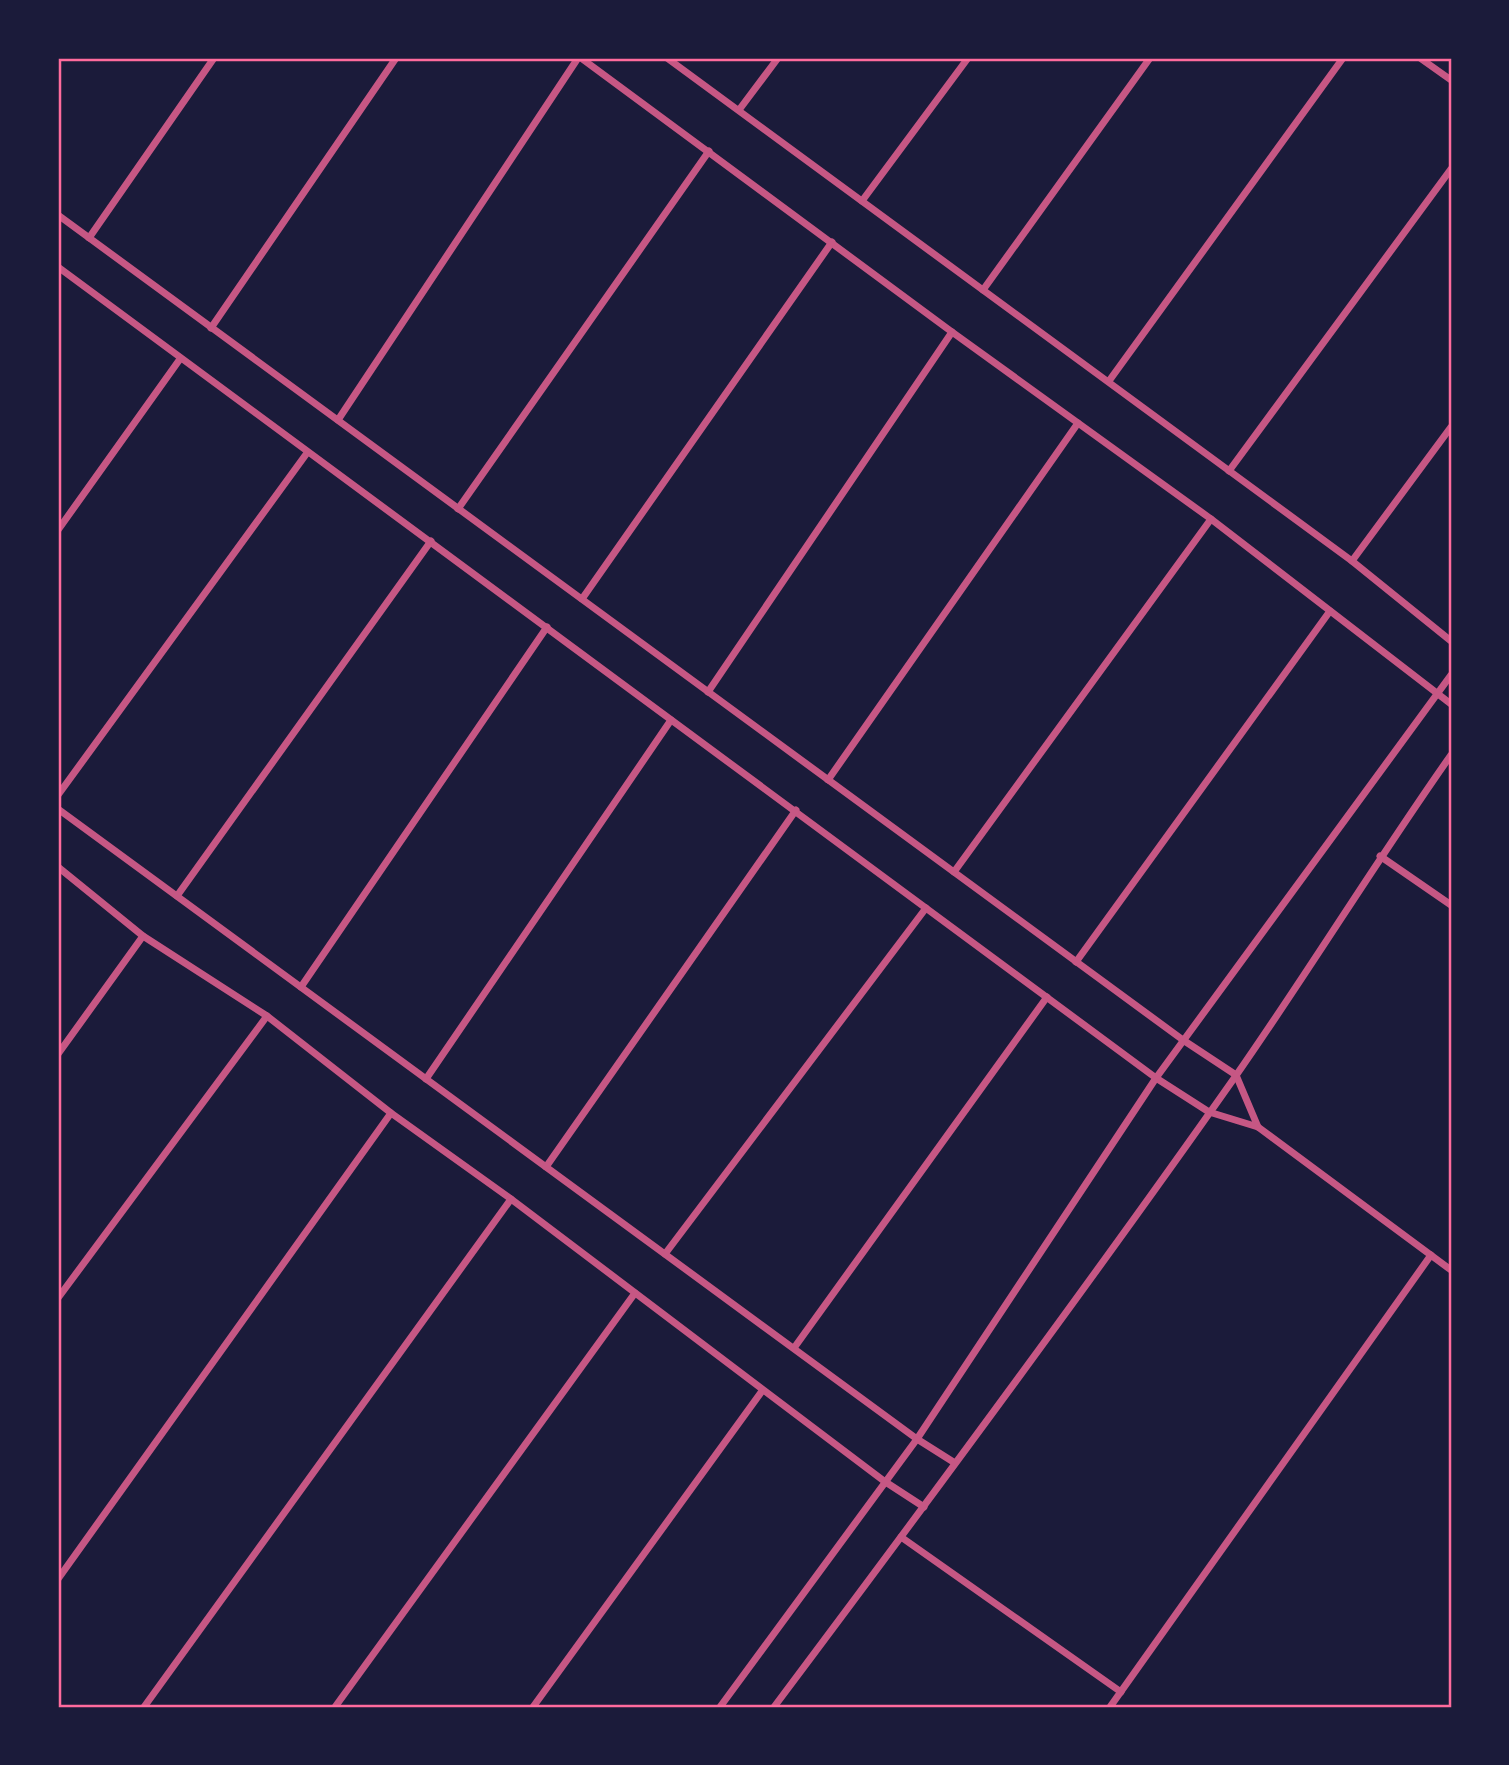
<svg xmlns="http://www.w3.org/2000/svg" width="1509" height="1765" viewBox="0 0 1509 1765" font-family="'Playfair Display',serif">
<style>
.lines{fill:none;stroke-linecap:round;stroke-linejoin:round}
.minor{stroke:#c65784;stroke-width:7}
.neatline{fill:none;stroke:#ff6b9d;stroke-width:2.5}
</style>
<rect width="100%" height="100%" fill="#1b1b3a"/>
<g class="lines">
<g class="minor">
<polyline points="581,58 952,332 1211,519 1451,704"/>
<polyline points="667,58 1352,561 1451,641"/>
<polyline points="1420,58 1451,80"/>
<polyline points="739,110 778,58"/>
<polyline points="862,201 968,58"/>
<polyline points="58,215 1183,1040 1236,1075 1258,1127"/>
<polyline points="89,238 214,58"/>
<polyline points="58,267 1156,1078 1209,1112 1258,1127 1451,1270"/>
<polyline points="983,290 1150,58"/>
<polyline points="211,328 396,58"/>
<polyline points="1109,381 1343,58"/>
<polyline points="338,420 578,58"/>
<polyline points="1229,471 1451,169"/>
<polyline points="458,509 709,151"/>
<polyline points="58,530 180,359"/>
<polyline points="1352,561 1451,427"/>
<polyline points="582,599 832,242"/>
<polyline points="708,692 952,332"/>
<polyline points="828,780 1078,423"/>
<polyline points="58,795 307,453"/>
<polyline points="58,809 917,1439 955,1463"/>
<polyline points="1380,856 1451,905"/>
<polyline points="58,867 143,936 267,1016 391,1113 511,1199 884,1481 924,1507"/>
<polyline points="954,872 1211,519"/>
<polyline points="177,896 431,541"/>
<polyline points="1076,962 1330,611"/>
<polyline points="301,987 547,627"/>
<polyline points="58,1054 143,936"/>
<polyline points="426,1079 671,720"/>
<polyline points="546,1167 796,810"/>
<polyline points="665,1254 926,908"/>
<polyline points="58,1298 267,1016"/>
<polyline points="794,1348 1047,997"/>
<polyline points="901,1537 1121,1692"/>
<polyline points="58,1579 391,1113"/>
<polyline points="144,1707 511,1199"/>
<polyline points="335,1707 635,1293"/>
<polyline points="533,1707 762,1391"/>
<polyline points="720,1707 917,1439 1156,1078 1451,675"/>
<path d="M774,1707c156,-208 311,-417 461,-630 74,-106 142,-217 216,-322"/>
<polyline points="1110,1707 1431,1255"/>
</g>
</g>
<rect width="1509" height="1765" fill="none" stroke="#1b1b3a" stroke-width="119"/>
<rect x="60" y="60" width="1390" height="1646" class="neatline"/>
</svg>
